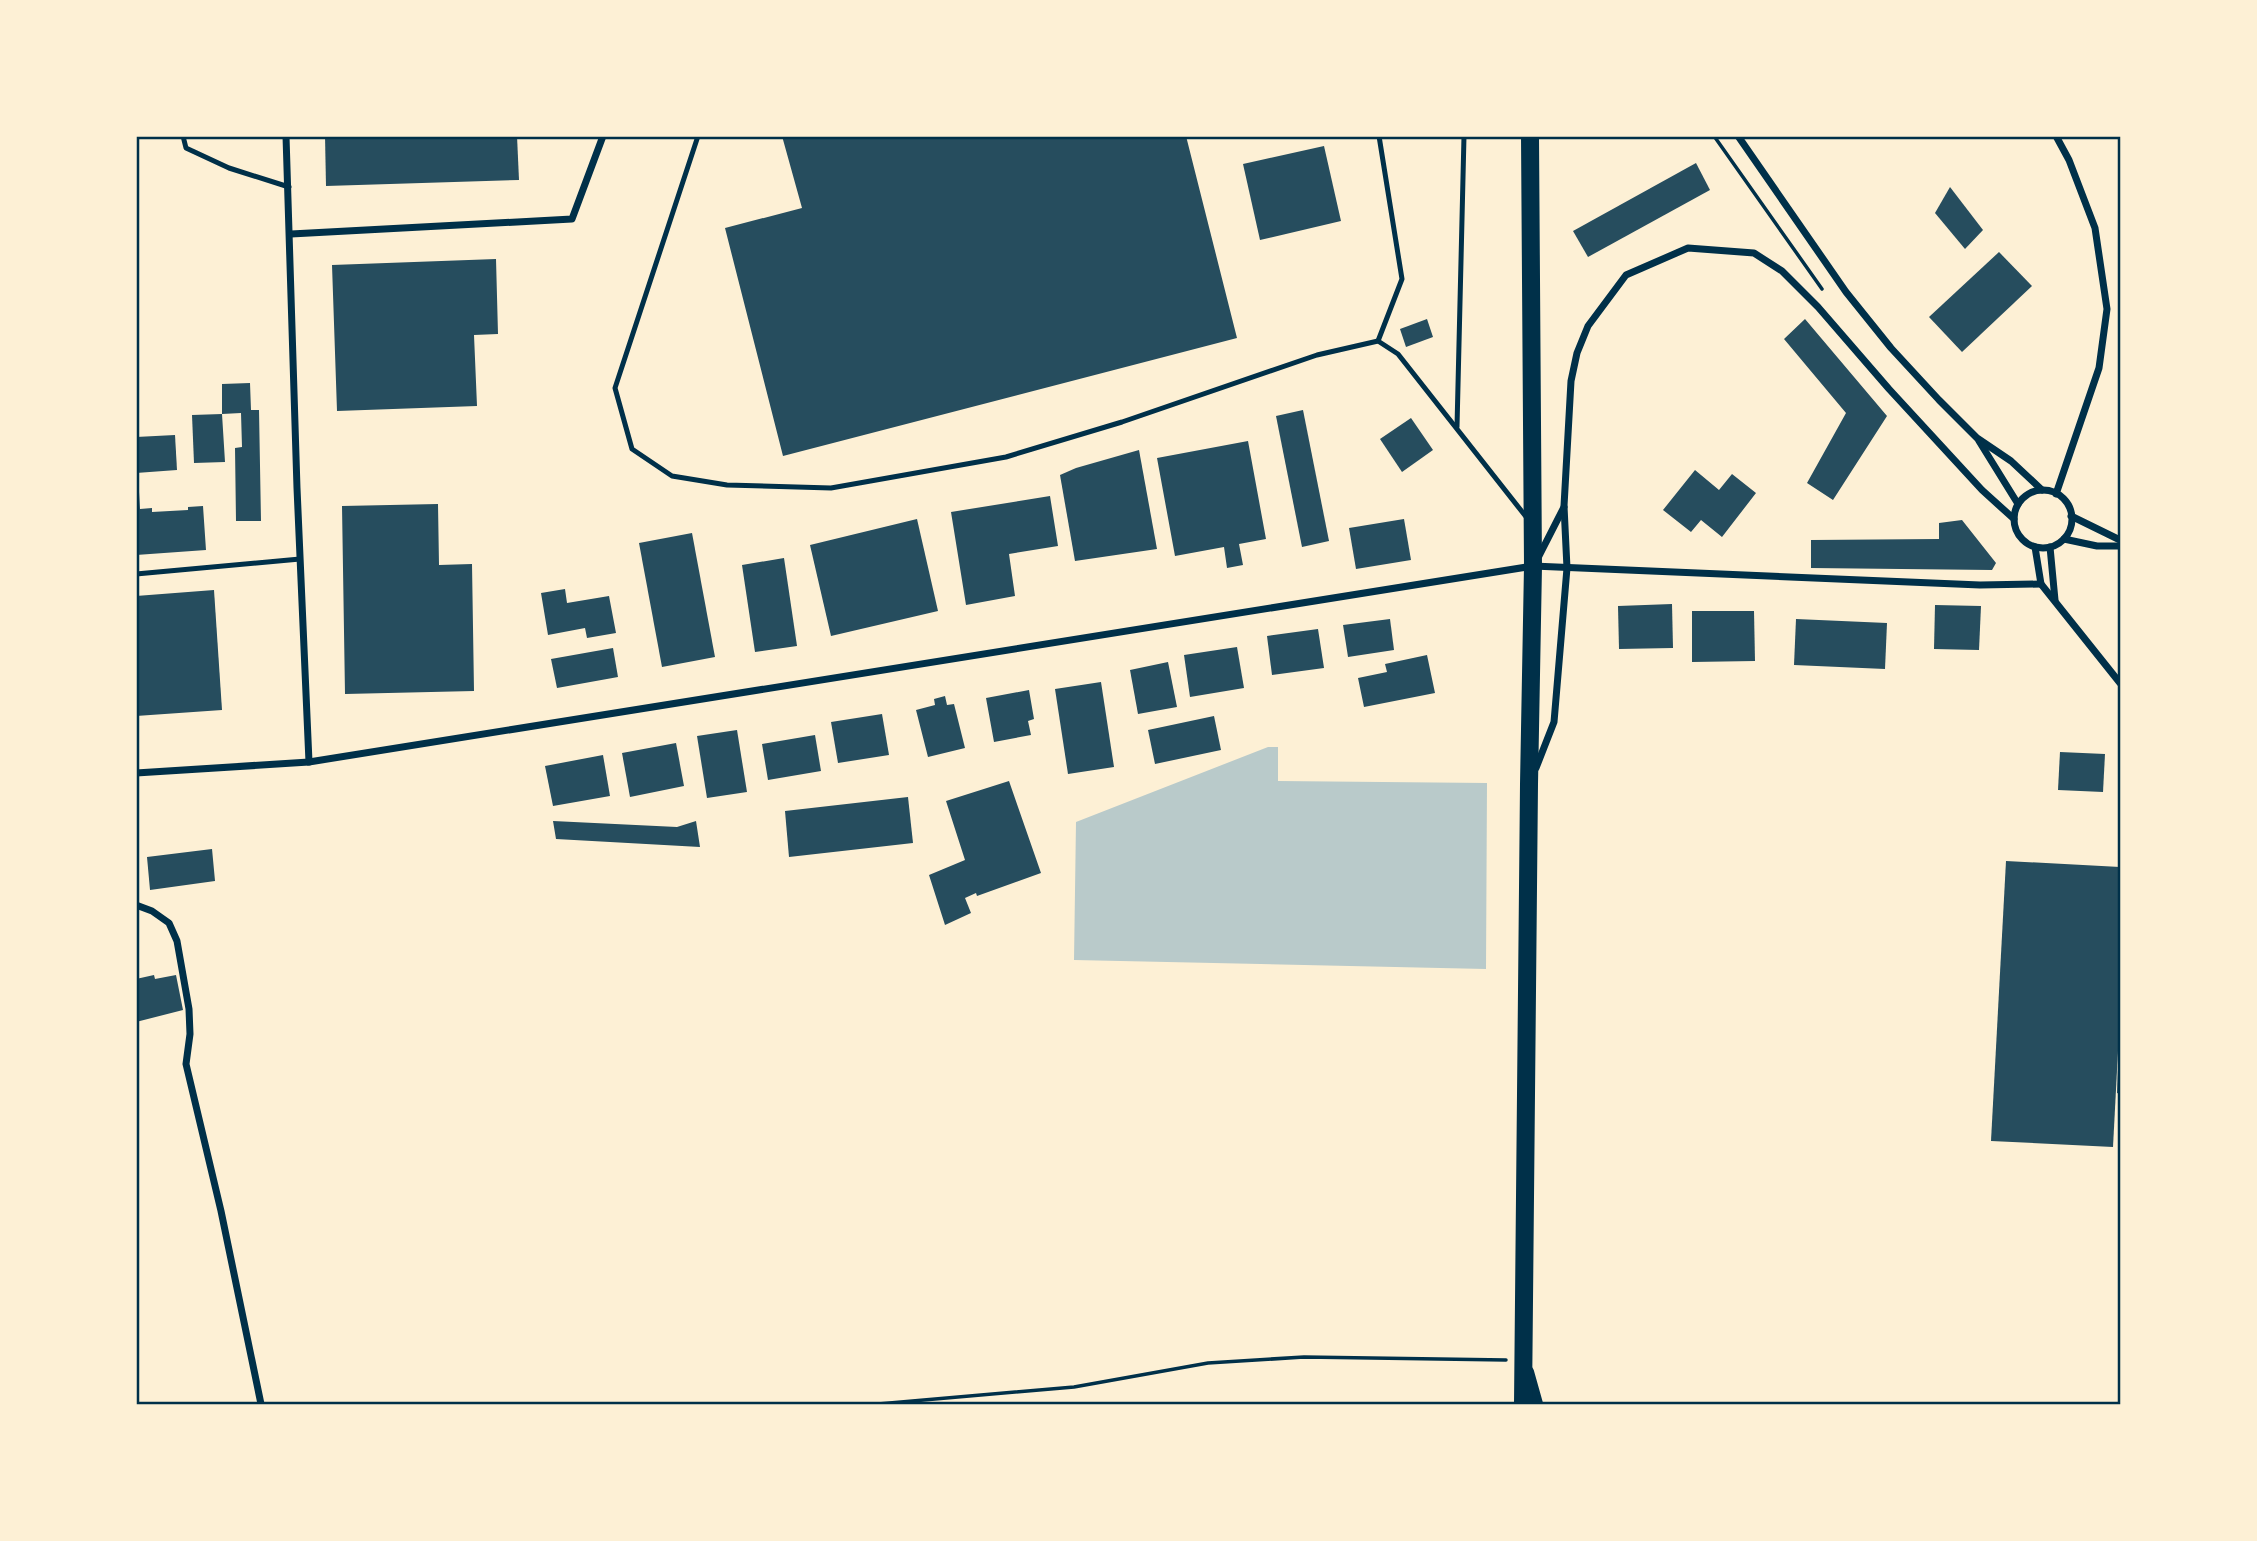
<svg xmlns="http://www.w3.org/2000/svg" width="2257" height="1541" viewBox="0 0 2257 1541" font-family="'DejaVu Sans',sans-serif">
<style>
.green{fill:#b9caca}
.building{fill:#264d5e}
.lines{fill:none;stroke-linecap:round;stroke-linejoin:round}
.path{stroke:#003049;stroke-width:3.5}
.service{stroke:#003049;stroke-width:5}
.minor{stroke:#003049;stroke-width:7}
.secondary{stroke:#003049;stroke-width:14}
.primary{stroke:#003049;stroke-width:18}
.neatline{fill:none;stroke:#003049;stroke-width:2.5}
</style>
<rect width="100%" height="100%" fill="#fdf0d5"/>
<polygon class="green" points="1268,747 1278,747 1278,781 1487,783 1486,969 1074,960 1076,822"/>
<g class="building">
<polygon points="325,136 517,136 519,180 326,186"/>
<polygon points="782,136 1186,136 1237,338 783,456 725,228 802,208"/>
<polygon points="1324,146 1341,221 1260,240 1243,164"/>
<polygon points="1696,163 1710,190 1588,257 1573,231"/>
<polygon points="1950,187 1983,230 1965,249 1935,213"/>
<polygon points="1999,252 2032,286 1962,352 1929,317"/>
<polygon points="496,259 498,334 474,335 477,406 337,411 332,265"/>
<polygon points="1427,319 1433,337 1406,347 1400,329"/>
<polygon points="1805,319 1887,416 1833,500 1807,483 1846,413 1784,339"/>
<polygon points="250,383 251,410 259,410 261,521 236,521 235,448 242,447 241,413 222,414 222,384"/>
<polygon points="1303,410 1329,541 1302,547 1276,416"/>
<polygon points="222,414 225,462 194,463 192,415"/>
<polygon points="1411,418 1433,450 1402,472 1380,439"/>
<polygon points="175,435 177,470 136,473 136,437"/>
<polygon points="1248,441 1266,539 1239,544 1243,565 1227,568 1224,547 1175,556 1157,458"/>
<polygon points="1139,450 1157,549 1075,561 1060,475 1076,468"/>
<polygon points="1695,470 1719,490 1732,474 1756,493 1722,537 1701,520 1691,532 1663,510"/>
<polygon points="136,492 139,492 140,509 152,508 152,512 188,510 188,507 203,506 206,550 136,555"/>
<polygon points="1050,496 1058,546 1009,554 1015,596 966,605 951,512"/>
<polygon points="438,504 439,565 472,564 474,691 345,694 342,506"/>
<polygon points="917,519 938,611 831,636 810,545"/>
<polygon points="1404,519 1411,560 1356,569 1349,528"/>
<polygon points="1962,520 1996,563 1992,570 1811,568 1811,540 1939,539 1939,523"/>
<polygon points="692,533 715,657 662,667 639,543"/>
<polygon points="784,558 797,646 755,652 742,565"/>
<polygon points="565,589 567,603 609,596 616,633 587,638 585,628 548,635 541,593"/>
<polygon points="214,590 222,710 136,716 136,596"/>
<polygon points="1672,604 1673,648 1619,649 1618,606"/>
<polygon points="1935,605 1981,606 1979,650 1934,649"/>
<polygon points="1692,611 1754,611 1755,661 1692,662"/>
<polygon points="1390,619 1394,650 1348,657 1343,625"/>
<polygon points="1796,619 1887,623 1885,669 1794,665"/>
<polygon points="1318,629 1324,668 1272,675 1267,636"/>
<polygon points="1237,647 1244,688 1190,697 1184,655"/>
<polygon points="613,648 618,677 557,688 551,659"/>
<polygon points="1427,655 1435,693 1364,707 1358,678 1387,672 1385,664"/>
<polygon points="1168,662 1177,707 1138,714 1130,670"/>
<polygon points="1101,682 1114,767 1068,774 1055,689"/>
<polygon points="1029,690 1034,719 1028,721 1031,735 994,742 986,698"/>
<polygon points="945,696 947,705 954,704 965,748 928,757 916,710 935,705 934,699"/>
<polygon points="882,714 889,755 838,763 831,722"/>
<polygon points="1214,716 1221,750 1155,764 1148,730"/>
<polygon points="737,730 747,792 707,798 697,736"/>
<polygon points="815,735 821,771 768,780 762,744"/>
<polygon points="676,743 684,786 630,797 622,753"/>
<polygon points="2060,752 2105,754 2103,792 2058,790"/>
<polygon points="603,755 610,796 553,806 545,766"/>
<polygon points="1009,781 1041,873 977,896 976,893 965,898 971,913 945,925 929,875 965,860 946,801"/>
<polygon points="908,797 913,843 789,857 785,811"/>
<polygon points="553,821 677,827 696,821 700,847 556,839"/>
<polygon points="212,849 215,881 150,890 147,857"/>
<polygon points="2006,861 2120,867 2120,1013 2113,1147 1991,1141"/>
<polygon points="154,975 155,979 176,975 183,1010 136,1022 136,979"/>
<polygon points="2118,1066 2120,1067 2120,1094 2117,1093"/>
</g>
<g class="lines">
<g class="path">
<polyline points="1714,136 1822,289"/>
<polyline points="878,1404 1074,1387 1208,1363 1304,1357 1506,1360"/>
</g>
<g class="service">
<polyline points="183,136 186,148 229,168 289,187"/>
<polyline points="698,136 615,388 632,449 672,476 727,485 831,488 1006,457 1122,422 1317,355 1378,341 1398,354 1527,518"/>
<polyline points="1378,341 1402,279 1379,136"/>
<polyline points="1457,427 1464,136"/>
<polyline points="136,574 300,559"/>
</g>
<g class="minor">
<polyline points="286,136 297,488 309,762"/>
<polyline points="1738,136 1846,292 1891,348 1939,400 1977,438 2011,461 2042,490"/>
<polyline points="2056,136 2069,160 2095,228 2107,309 2099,368 2056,494"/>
<polyline points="291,234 572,219 603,136"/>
<polyline points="1979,441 2018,504"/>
<circle cx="2043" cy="519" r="29"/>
<polyline points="2071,516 2120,540"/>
<polyline points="2064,539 2097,546 2120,546"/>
<polyline points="2035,547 2041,584 2120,683"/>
<polyline points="2050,547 2055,600"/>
<polyline points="1539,556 1564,507"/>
<polyline points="1536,768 1554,722 1567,568 1564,506 1571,381 1577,353 1588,326 1626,275 1688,248 1754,253 1782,271 1818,307 1889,389 1982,490 2014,519"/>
<polyline points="136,773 309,762 1533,566 1980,585 2041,584"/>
<polyline points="136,905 152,911 169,923 177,941 189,1009 190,1034 186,1064 221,1211 261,1404"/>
</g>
<polyline class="secondary" points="1527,1372 1536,1404"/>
<polyline class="primary" points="1523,1404 1529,784 1533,566 1530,136"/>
</g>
<rect width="2257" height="1541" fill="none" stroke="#fdf0d5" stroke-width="276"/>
<rect x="138" y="138" width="1981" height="1265" class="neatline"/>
</svg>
